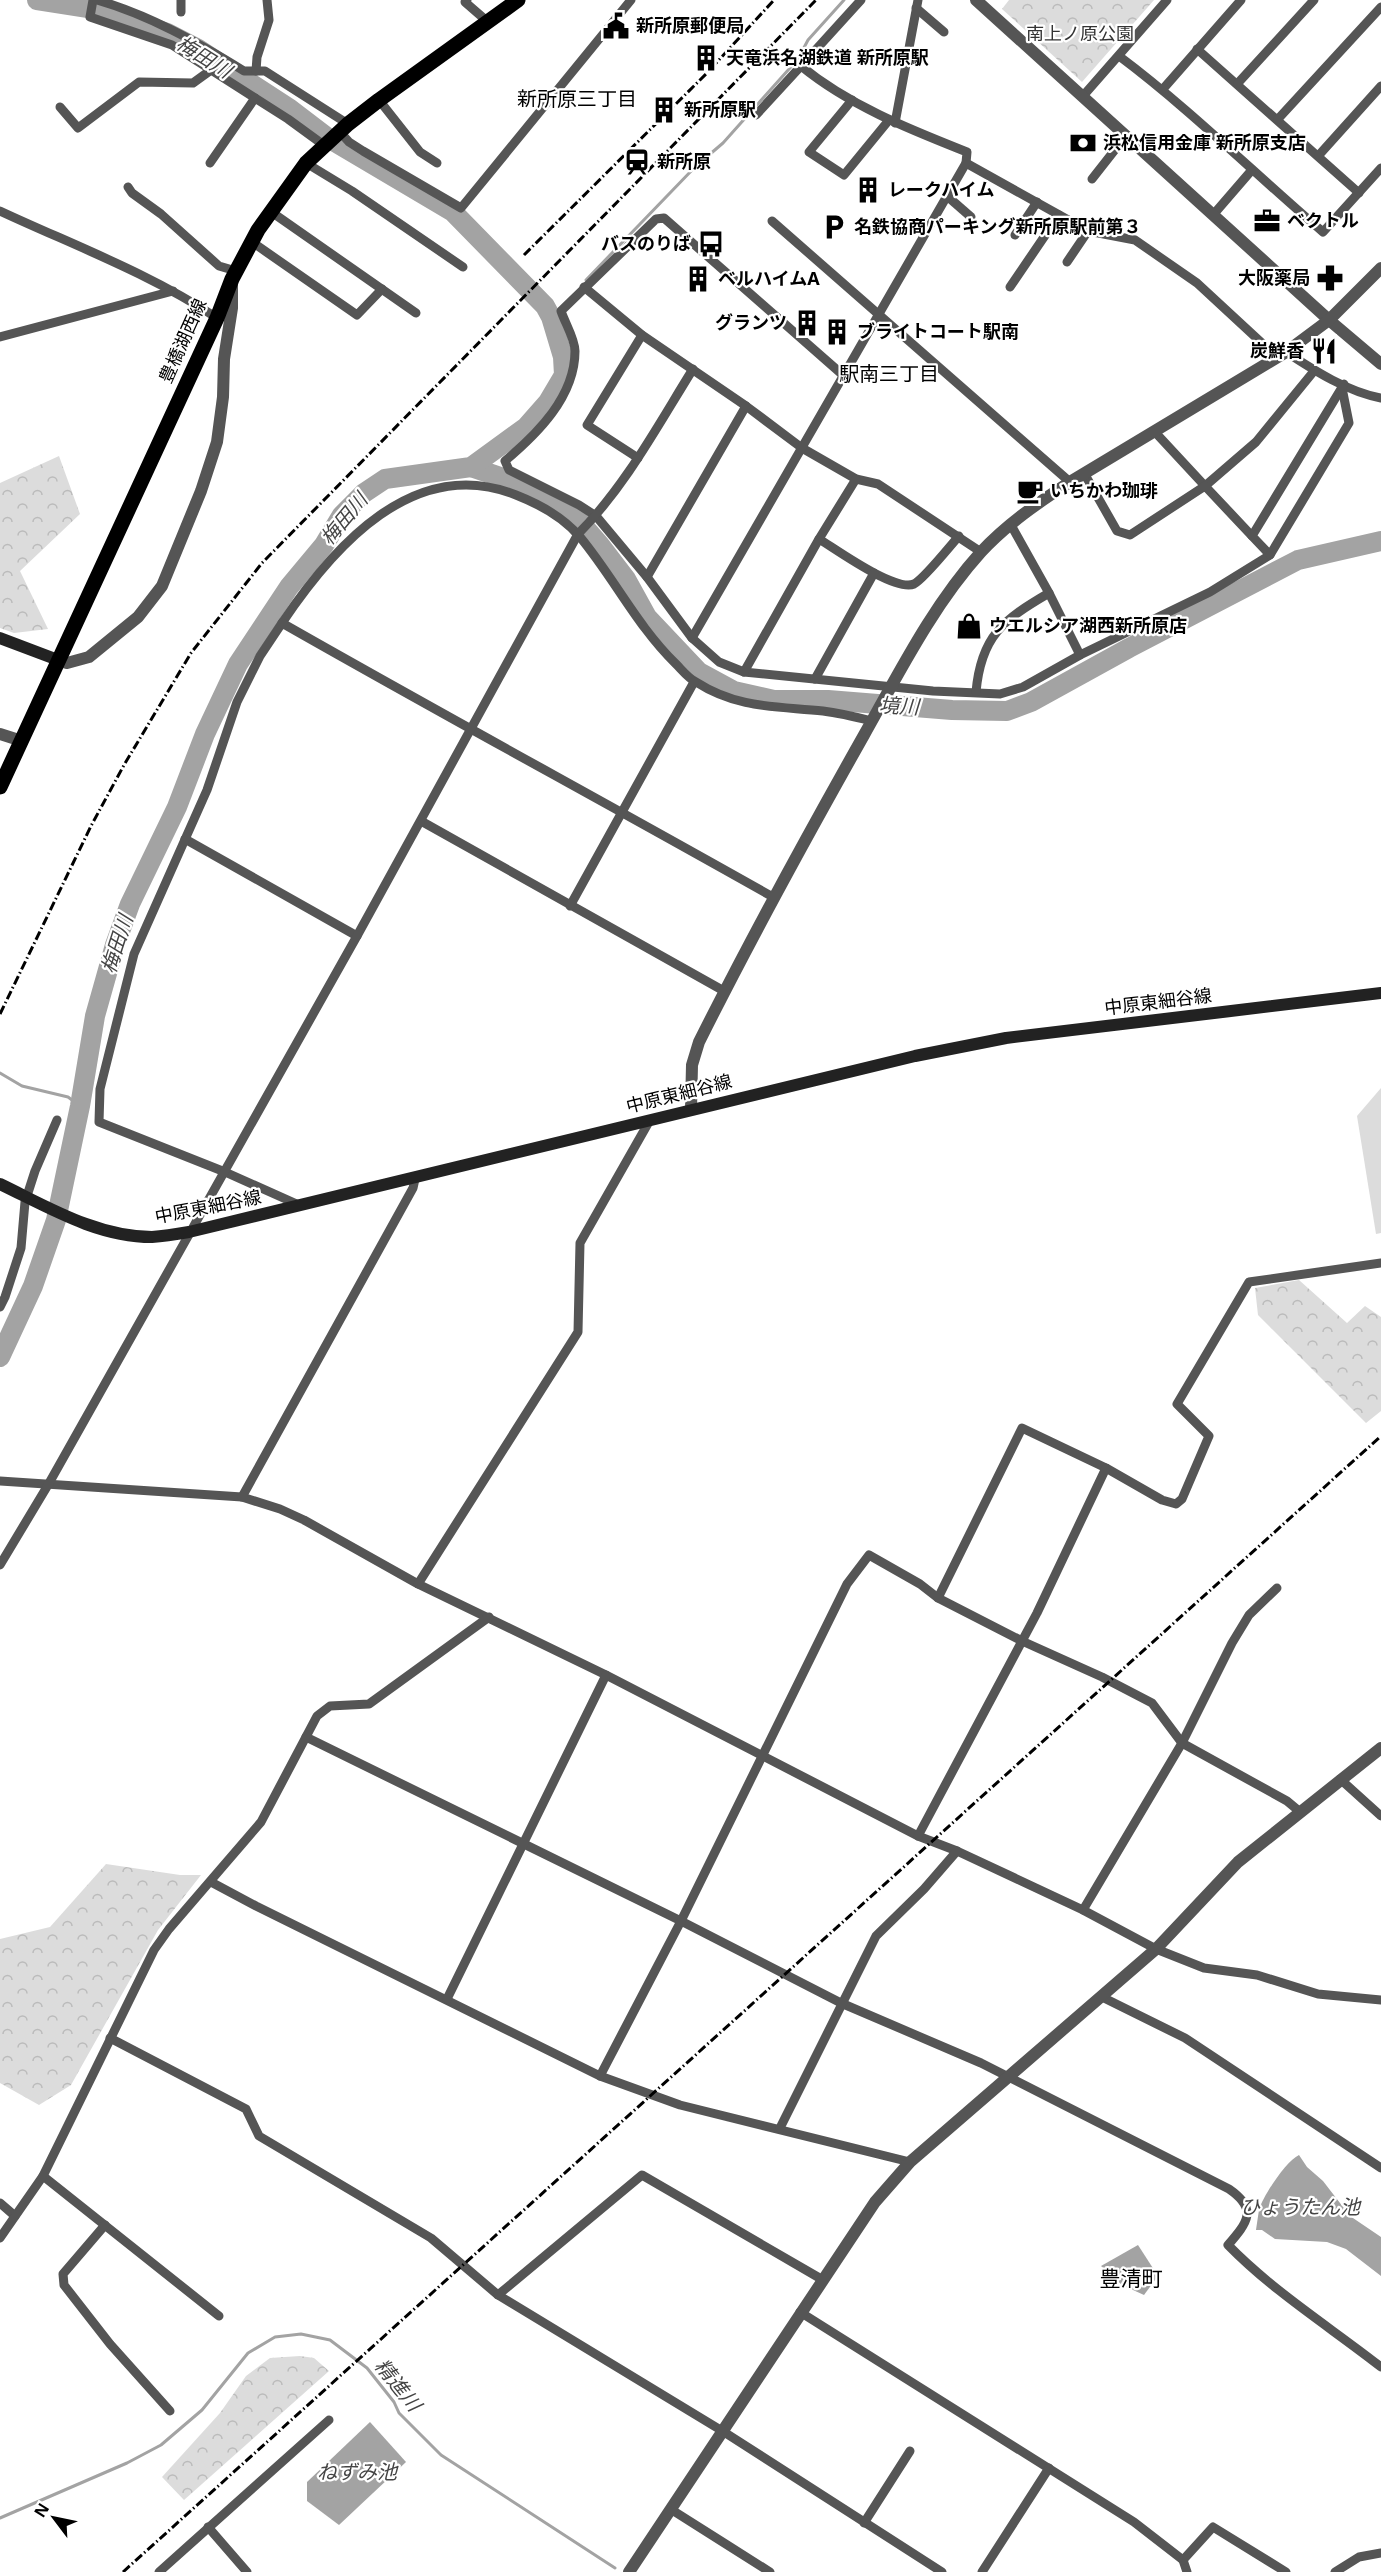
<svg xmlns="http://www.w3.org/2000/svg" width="1381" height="2572" viewBox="0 0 1381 2572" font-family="'Noto Sans','Noto Sans JP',sans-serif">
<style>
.grass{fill:#dcdcdc}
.forest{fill:url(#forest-crowns)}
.water{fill:#a3a3a3}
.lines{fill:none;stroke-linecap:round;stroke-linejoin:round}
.stream{stroke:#a3a3a3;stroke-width:3}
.river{stroke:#a3a3a3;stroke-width:20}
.minor{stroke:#555;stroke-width:9}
.tertiary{stroke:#555;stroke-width:12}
.secondary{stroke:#222;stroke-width:12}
.primary{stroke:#000;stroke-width:15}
.rail{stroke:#000;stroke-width:3;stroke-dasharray:9 3 1.5 3;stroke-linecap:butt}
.labels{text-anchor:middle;stroke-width:4.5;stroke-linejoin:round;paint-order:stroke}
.poi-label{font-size:18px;font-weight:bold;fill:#000;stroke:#fff;text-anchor:start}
.park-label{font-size:18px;fill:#333;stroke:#fff}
.street-label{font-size:18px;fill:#000;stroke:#fff}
.water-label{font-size:20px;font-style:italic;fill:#444;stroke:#fff}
.neighbourhood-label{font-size:20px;fill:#000;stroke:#fff}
.quarter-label{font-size:21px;fill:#000;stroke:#fff}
</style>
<defs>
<pattern id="forest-crowns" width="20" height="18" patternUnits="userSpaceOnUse" patternTransform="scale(1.5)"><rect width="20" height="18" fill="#dcdcdc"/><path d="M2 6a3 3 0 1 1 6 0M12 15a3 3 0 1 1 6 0" fill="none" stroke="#bbb"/></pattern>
</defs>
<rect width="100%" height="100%" fill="#fff"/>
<polygon class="grass" points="1381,1088 1381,1233 1376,1234 1357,1116"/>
<g class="forest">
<polygon points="1009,0 1154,0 1082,82 1002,9"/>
<polygon points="59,456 80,514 20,571 48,629 14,633 0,628 0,483"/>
<polygon points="1299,1280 1347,1323 1365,1306 1381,1317 1381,1411 1366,1423 1258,1315 1255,1288"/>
<polygon points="106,1864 180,1875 201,1875 158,1930 71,2085 39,2105 0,2083 0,1939 50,1927"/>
<polygon points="300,2356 314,2358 329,2371 184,2500 162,2477 220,2413 246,2376 270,2358"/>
</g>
<g class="water">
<path d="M1299,2155l8,12 16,14 27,35 31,21v39l-35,-27 -19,-7 -52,-3 -13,-9h-6c1,-7 2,-14 3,-20 4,-14 27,-49 40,-55z"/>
<polygon points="1138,2245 1158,2276 1144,2295 1122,2285 1101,2266"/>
<polygon points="370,2422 406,2462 339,2525 307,2501 307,2482"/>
</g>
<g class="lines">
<g class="stream">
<polyline points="586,280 695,167 723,143 798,59 808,40 844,0"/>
<polyline points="551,317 559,309"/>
<polyline points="0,1073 22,1086 68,1097 80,1106"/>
<polyline points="0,2518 127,2463 161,2445 202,2410 248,2353 275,2337 301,2334 330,2340 367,2368 394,2402 399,2413 441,2455 615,2568"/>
</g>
<g class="river">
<polyline points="471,467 521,484 561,507 581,523 600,545 626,579 647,617 699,672 734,691 774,700 828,700 952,710 1007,711 1031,702 1129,648 1298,560 1381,541"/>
<polyline points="0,1357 33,1286 56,1220 80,1106 95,1016 115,945 130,904 177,807 205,734 238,664 289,587 324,545 342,515 364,493 385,479 471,467 526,427 548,402 564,375 563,357 551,317 545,306 453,212 328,138 290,109 198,49 167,33 101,10 37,0"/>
</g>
<g class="minor">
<polyline points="93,0 90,17 172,45 288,119 325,146"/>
<path d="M97,0c52,15 100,42 147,71h12"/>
<polyline points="267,0 269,20 257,57 256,71 265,71 348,124"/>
<polyline points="467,0 465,2 488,22"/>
<polyline points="916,8 944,32"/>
<polyline points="181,12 181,0"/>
<polyline points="1197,49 1359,193"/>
<path d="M1119,56c72,54 136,118 204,176l58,-64"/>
<polyline points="1238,83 1314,0"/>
<polyline points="1163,89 1241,0"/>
<polyline points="1083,96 1167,0"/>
<polyline points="379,100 420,152 437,163"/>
<polyline points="852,100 809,152 844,175 889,120"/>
<polyline points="60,107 78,128 139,82 193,83 211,70"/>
<polyline points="756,115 801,66"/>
<polyline points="1278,119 1381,7"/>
<polyline points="895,123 918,0"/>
<polyline points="340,132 349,142 363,151 461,208 631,0"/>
<polyline points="1319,155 1381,86"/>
<polyline points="210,163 255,98"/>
<polyline points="306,163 352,191 463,267"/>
<polyline points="966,163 1088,231 1135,240 1197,283 1277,357"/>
<polyline points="1092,179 1125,137"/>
<polyline points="128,187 132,193 161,214 219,266 236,271"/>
<polyline points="947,196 971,217"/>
<path d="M0,211c73,34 149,62 217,107"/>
<polyline points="270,211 416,313"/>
<polyline points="1213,215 1251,171"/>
<polyline points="772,221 1070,482"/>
<polyline points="1015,235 1037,202"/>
<polyline points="252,242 357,315 382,289"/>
<polyline points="1067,262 1088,231"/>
<polyline points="584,287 642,335 746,406 802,448 856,479 878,484 981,552"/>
<polyline points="1010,287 1059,215"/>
<polyline points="0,337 173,291"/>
<path d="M1286,352c29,19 62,40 95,46"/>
<path d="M844,376l-180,-158 -8,1 -95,92c4,12 14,28 14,40 0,46 -38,83 -70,110l4,9 70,35 17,11 51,61 45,61 27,24 25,10 189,19 67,3 23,-7 57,-32"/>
<polyline points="1154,431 1205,486 1256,442 1314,371"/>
<polyline points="638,458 587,425 642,335"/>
<polyline points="1084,473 1117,531 1130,535 1205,486 1252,536"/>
<polyline points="1011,525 1049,593 1080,655 1210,592 1270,555 1252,536 1344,384"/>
<path d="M819,539c18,11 76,53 95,45 10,-5 36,-38 45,-48"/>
<polyline points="1270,555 1349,423 1342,388"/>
<polyline points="647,577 746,406"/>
<path d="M282,623c51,-76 132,-169 234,-128 23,9 48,23 64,42 34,41 57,89 96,127 6,6 12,14 20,18 42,27 81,24 127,29 16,2 33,6 49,10"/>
<path d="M692,638l274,-475 1,-11c-58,-23 -117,-46 -166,-86l60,-66"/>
<polyline points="744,672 819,539 856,479"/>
<polyline points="815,679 874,573"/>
<path d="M976,692c5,-56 27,-72 73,-99"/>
<polyline points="421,821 724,991"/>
<polyline points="185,839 357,936"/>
<polyline points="570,906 694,682"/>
<path d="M299,1205l-74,-33 -126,-50 1,-33 34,-135 73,-164 30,-88 23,-46 22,-33c163,93 328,182 491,274"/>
<polyline points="0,1307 5,1297 21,1248 25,1202 35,1171 57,1120"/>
<polyline points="0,1481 242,1497 280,1509 304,1520 418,1584 606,1675 918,1836 957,1851 1083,1910 1156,1949 1204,1968 1257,1975 1318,1994 1381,2000"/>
<polyline points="242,1497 413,1188 415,1179"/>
<path d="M0,1565l48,-80 309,-549 221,-402c47,-47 80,-109 115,-165"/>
<polyline points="418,1584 578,1332 580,1243 650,1120"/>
<polyline points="938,1598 1022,1428 1106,1468 1162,1500 1176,1504 1182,1499 1209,1436 1177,1404 1249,1282 1381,1263"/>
<path d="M306,1737l375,184 160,82 140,60 248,126c29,20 19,33 -1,56 46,47 102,82 153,122"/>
<polyline points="1340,1779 1381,1816"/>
<polyline points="918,1836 1037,1613 1106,1468"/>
<polyline points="211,1882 256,1906 600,2076 680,2105 910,2162"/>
<polyline points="1083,1910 1182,1743 1232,1643 1249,1615 1277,1588"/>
<polyline points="1102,1997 1185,2038 1381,2168"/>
<polyline points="447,1999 606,1675"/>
<polyline points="110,2038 246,2109 259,2136 431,2238 498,2295 724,2432 942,2572"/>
<polyline points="600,2076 681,1921 847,1584 869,1555 920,1584 938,1598 1022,1641 1102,1677 1152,1703 1182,1743 1287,1801 1299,1811"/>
<polyline points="780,2128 876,1936 924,1889 957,1851"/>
<polyline points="43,2176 219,2316"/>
<polyline points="0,2203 15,2216"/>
<polyline points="105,2225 63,2274 64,2285 110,2344 170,2411"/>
<polyline points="0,2238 43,2176 154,1950 169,1929 261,1822 317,1716 330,1706 369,1704 489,1617"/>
<polyline points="498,2295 642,2175 823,2280"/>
<polyline points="800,2312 1134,2522 1183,2560 1187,2572"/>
<polyline points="672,2510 770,2572"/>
<polyline points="864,2523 910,2451"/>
<polyline points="208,2527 247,2572"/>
<polyline points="1183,2560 1213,2527 1286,2572"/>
<polyline points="159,2572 329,2420"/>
<polyline points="982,2572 1049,2468"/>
<polyline points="1335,2572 1359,2557 1381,2553"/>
</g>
<g class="tertiary">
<polyline points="976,0 1329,320 1381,364"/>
<polyline points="58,660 67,663 89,657 138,617 162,586 201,491 217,442 223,397 224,359 232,308 232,284"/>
<polyline points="0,734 22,741"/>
<path d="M691,1109l1,-44 7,-23c52,-104 108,-206 165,-307 35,-62 69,-130 117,-183 26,-28 58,-50 89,-70l216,-130 43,-32 52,-52"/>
<polyline points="629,2572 875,2202 910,2162 1156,1949 1238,1862 1381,1748"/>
</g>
<g class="secondary">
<polyline points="0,638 58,660"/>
<path d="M0,1184c48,23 97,53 152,53 12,-1 25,-3 37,-5l726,-176 91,-18 375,-45"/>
</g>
<polyline class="primary" points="0,787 217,318 232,279 258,230 306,163 348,124 379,100 518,0"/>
<g class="rail">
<polyline points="524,255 706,74 774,0"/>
<polyline points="0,1014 91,826 124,765 191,653 262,563 816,0"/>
<polyline points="123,2572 1381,1436"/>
</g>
</g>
<defs>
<g id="civic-bare" transform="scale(2.07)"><path d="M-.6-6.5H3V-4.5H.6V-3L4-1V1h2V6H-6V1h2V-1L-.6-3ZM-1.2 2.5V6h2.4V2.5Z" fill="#000" stroke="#fff" stroke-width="2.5" paint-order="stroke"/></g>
<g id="building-bare" transform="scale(2.07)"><path d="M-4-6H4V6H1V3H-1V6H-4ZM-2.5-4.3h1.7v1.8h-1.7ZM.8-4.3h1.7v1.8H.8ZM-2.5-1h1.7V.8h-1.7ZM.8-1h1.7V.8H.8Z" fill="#000" stroke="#fff" stroke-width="2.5" paint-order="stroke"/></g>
<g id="bank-bare" transform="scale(2.07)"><path d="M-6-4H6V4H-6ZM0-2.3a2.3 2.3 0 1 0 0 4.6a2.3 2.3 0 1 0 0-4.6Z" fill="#000" stroke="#fff" stroke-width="2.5" paint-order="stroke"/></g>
<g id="station-bare" transform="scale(2.07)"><path d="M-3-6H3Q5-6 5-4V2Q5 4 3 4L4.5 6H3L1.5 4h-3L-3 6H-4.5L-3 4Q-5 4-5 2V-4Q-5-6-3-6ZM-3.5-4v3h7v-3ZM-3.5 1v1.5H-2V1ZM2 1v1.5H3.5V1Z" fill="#000" stroke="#fff" stroke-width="2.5" paint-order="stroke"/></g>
<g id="office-bare" transform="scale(2.07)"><path d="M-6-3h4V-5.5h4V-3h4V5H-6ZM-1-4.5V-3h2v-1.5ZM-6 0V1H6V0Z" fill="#000" stroke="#fff" stroke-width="2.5" paint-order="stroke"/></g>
<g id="parking-bare" transform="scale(2.07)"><path d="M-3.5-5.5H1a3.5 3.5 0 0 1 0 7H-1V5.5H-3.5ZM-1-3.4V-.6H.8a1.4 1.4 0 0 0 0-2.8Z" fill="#000" stroke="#fff" stroke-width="2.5" paint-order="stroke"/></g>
<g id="bus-bare" transform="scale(2.07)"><path d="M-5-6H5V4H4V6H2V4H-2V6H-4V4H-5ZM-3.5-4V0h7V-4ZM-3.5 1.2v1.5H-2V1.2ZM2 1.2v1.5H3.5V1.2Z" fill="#000" stroke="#fff" stroke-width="2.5" paint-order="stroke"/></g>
<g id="pharmacy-bare" transform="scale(2.07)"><path d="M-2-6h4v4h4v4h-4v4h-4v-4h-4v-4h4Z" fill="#000" stroke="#fff" stroke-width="2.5" paint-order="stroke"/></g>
<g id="restaurant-bare" transform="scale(2.07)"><path d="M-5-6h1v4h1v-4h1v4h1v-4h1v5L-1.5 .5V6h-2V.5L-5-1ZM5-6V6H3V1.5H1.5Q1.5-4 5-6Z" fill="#000" stroke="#fff" stroke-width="2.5" paint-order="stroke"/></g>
<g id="cafe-bare" transform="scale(2.07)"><path d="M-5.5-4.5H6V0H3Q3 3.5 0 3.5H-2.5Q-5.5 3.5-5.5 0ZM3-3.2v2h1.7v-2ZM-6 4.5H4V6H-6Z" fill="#000" stroke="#fff" stroke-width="2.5" paint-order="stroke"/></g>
<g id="shop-bare" transform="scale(2.07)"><path d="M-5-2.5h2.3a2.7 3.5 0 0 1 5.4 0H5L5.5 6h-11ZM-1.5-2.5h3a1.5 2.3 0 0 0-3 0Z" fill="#000" stroke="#fff" stroke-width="2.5" paint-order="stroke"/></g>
</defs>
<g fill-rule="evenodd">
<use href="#civic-bare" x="616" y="26"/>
<use href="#building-bare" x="706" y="58"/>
<use href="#building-bare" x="664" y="110"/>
<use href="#bank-bare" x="1083" y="143"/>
<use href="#station-bare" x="637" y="162"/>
<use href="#building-bare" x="868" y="190"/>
<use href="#office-bare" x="1267" y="221"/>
<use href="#parking-bare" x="834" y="227"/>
<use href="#bus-bare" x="711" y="244"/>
<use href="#pharmacy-bare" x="1330" y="278"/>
<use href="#building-bare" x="698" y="279"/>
<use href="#building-bare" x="807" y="323"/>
<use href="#building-bare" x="837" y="332"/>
<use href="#restaurant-bare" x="1324" y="351"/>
<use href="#cafe-bare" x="1030" y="491"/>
<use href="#shop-bare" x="969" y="626"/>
</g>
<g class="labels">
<g class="poi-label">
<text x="636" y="32">新所原郵便局</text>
<text x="726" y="64">天竜浜名湖鉄道 新所原駅</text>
<text x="684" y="116">新所原駅</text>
<text x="1103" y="149">浜松信用金庫 新所原支店</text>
<text x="657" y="168">新所原</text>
<text x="888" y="196">レークハイム</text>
<text x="1287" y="227">ベクトル</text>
<text x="854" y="233">名鉄協商パーキング新所原駅前第３</text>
<text x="691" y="250" text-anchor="end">バスのりば</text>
<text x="1310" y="284" text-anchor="end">大阪薬局</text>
<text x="718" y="285">ベルハイムA</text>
<text x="787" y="329" text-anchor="end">グランツ</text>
<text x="857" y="338">ブライトコート駅南</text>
<text x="1304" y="357" text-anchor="end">炭鮮香</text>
<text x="1050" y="497">いちかわ珈琲</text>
<text x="989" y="632">ウエルシア湖西新所原店</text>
</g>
<g class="park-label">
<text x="1080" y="40">南上ノ原公園</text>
</g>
<g class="street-label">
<text transform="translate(183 341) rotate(-66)" y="6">豊橋湖西線</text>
<text transform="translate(1158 1002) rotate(-7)" y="6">中原東細谷線</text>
<text transform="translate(679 1094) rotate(-14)" y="6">中原東細谷線</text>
<text transform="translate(208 1207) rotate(-11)" y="6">中原東細谷線</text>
</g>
<g class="water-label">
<text transform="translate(204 57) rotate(32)" y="7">梅田川</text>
<text transform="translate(344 519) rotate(-50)" y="7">梅田川</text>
<text transform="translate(899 706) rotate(3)" y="7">境川</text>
<text transform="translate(117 944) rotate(-72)" y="7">梅田川</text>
<text x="1300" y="2214">ひょうたん池</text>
<text transform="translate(398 2385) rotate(51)" y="7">精進川</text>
<text x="357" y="2479">ねずみ池</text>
</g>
<g class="neighbourhood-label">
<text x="577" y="106">新所原三丁目</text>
<text x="889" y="381">駅南三丁目</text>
</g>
<g class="quarter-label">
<text x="1131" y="2286">豊清町</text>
</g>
</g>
<g transform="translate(54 2518) rotate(302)" stroke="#ffffff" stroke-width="4.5" paint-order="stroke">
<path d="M0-4.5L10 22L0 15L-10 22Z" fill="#000000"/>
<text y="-9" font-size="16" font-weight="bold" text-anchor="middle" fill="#000000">N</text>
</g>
</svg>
